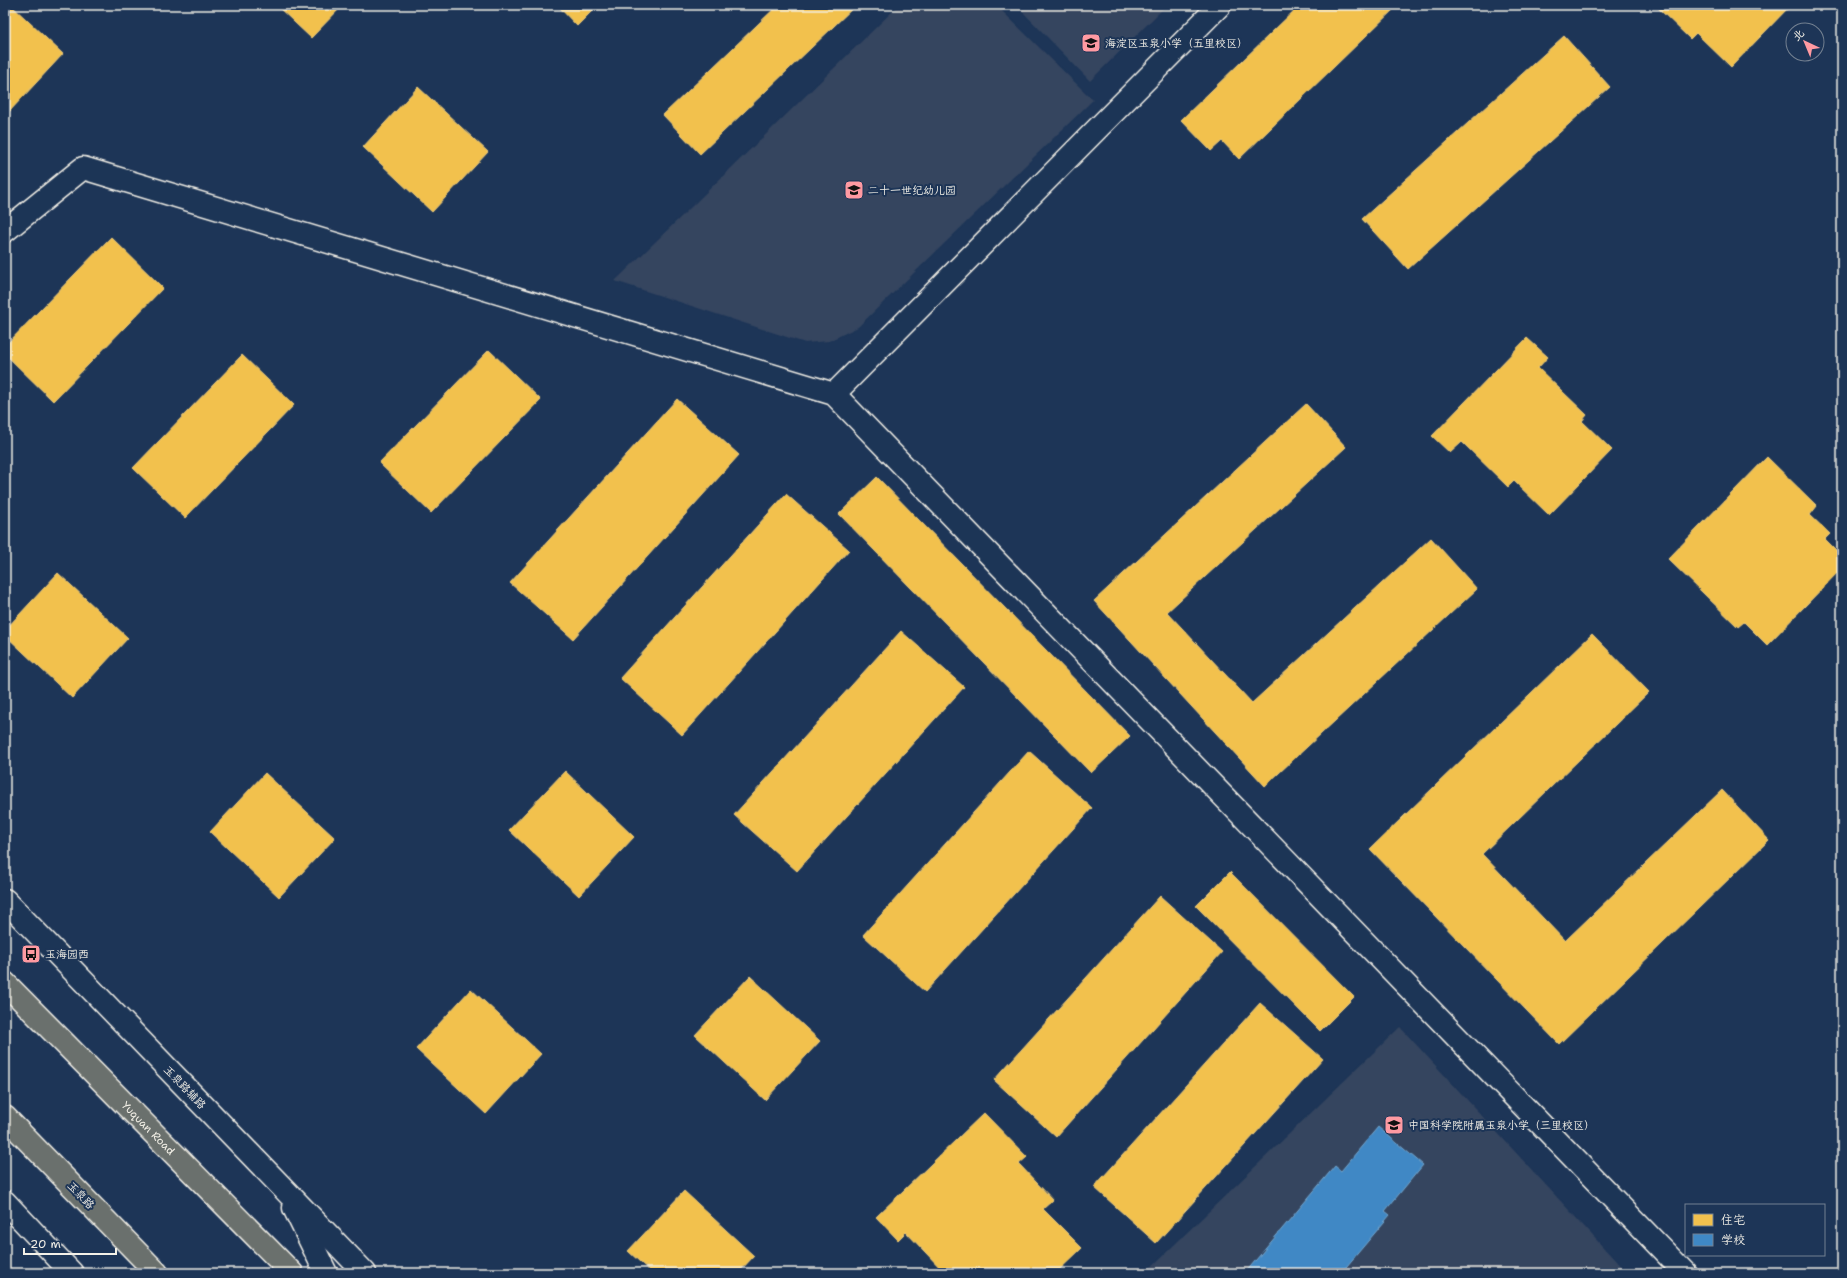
<svg xmlns="http://www.w3.org/2000/svg" width="1847" height="1278" viewBox="0 0 1847 1278" font-family="'Shantell Sans','LXGW WenKai TC',sans-serif">
<style>
.built{fill:#34445f}
.homes{fill:#f2c14e;stroke:#f3cf7c}
.schools{fill:#3f88c5;stroke:#75a8d0}
.lines{fill:none;stroke-linecap:round;stroke-linejoin:round}
.minor-casing{stroke:#f4f1e8;stroke-width:25}
.major-casing{stroke:#f4f1e8;stroke-width:25}
.minor{stroke:#1d3557;stroke-width:22}
.major{stroke:#6a706d;stroke-width:22}
.labels{text-anchor:middle;stroke-width:4;stroke-linejoin:round;paint-order:stroke}
.poi-label{font-size:11px;fill:#f4f1e8;stroke:#1d3557;text-anchor:start}
.street-label{font-size:11px;fill:#f4f1e8;stroke:#1d3557}
</style>
<rect width="100%" height="100%" fill="#1d3557"/>
<filter id="ink" filterUnits="userSpaceOnUse"><feTurbulence type="fractalNoise" baseFrequency=".025" numOctaves="2"/><feDisplacementMap in="SourceGraphic" scale="8" xChannelSelector="R" yChannelSelector="G"/><feConvolveMatrix kernelMatrix="1 2 1 2 8 2 1 2 1" color-interpolation-filters="sRGB"/></filter>
<g filter="url(#ink)">
<g class="built">
<polygon points="899,5 996,5 1093,100 858,327 829,341 805,343 615,281"/>
<polygon points="1016,5 1167,5 1090,81"/>
<polygon points="1400,1027 1627,1273 1145,1273"/>
</g>
<g class="homes">
<polygon points="5,5 11,5 63,54 8,113 5,111"/>
<polygon points="276,5 343,5 311,38"/>
<polygon points="557,5 598,5 577,26"/>
<polygon points="778,5 856,5 700,154 663,115"/>
<polygon points="1300,5 1398,5 1239,159 1222,141 1211,151 1181,120"/>
<polygon points="1655,5 1791,5 1731,67 1696,33 1690,39"/>
<polygon points="1564,36 1610,87 1408,269 1362,219"/>
<polygon points="418,87 488,152 432,212 363,147"/>
<polygon points="111,237 163,288 53,401 5,354 5,346"/>
<polygon points="1527,338 1548,357 1538,368 1587,415 1582,421 1612,450 1549,515 1514,481 1508,487 1462,442 1450,453 1432,436"/>
<polygon points="489,350 541,400 431,513 379,463"/>
<polygon points="242,355 294,405 185,518 133,468"/>
<polygon points="677,399 739,455 573,639 510,583"/>
<polygon points="1306,404 1346,447 1167,612 1252,703 1431,538 1477,589 1265,786 1094,601"/>
<polygon points="1767,457 1817,506 1810,515 1830,534 1825,539 1842,556 1842,568 1767,645 1744,622 1738,627 1668,559"/>
<polygon points="877,477 1130,736 1091,773 839,514"/>
<polygon points="786,494 849,550 682,735 620,678"/>
<polygon points="58,573 128,638 72,698 5,635 5,630"/>
<polygon points="901,631 964,687 797,871 734,815"/>
<polygon points="1592,634 1649,692 1482,854 1565,941 1722,790 1769,840 1559,1044 1370,849"/>
<polygon points="1029,751 1092,808 925,992 863,935"/>
<polygon points="565,771 634,837 579,896 509,830"/>
<polygon points="265,773 335,838 279,897 210,832"/>
<polygon points="1230,872 1354,997 1320,1031 1196,906"/>
<polygon points="1160,896 1222,952 1056,1137 994,1080"/>
<polygon points="750,976 820,1041 765,1100 695,1035"/>
<polygon points="471,989 541,1054 486,1114 416,1049"/>
<polygon points="1260,1003 1323,1059 1156,1243 1094,1187"/>
<polygon points="984,1113 1027,1157 1019,1164 1053,1200 1043,1209 1082,1248 1056,1273 945,1273 906,1232 898,1240 876,1217"/>
<polygon points="684,1191 754,1256 738,1273 652,1273 628,1251"/>
</g>
<polygon class="schools" points="1378,1127 1423,1165 1385,1211 1390,1215 1341,1273 1245,1273 1335,1166 1341,1171"/>
<g class="lines">
<g class="minor-casing">
<g id="minor">
<polyline points="5,231 83,168 834,394 1685,1273"/>
<polyline points="834,394 1220,5"/>
<polyline points="5,900 365,1273"/>
<polyline points="5,1202 72,1273"/>
<polyline points="294,1208 326,1273"/>
</g>
</g>
<g class="major-casing">
<g id="major">
<path id="s1" d="M5,983l287,290"/>
<polyline points="5,1117 157,1273"/>
</g>
</g>
<use href="#minor" class="minor"/>
<use href="#major" class="major"/>
</g>
</g>
<defs>
<g id="school-square" transform="scale(1)"><rect x="-9" y="-9" width="18" height="18" rx="4" fill="#ff9aa2" stroke="#1d3557"/><path d="M0-5L7-2L0 1L-7-2ZM-4 1L0 2.5L4 1V4Q0 6-4 4Z" fill="#111"/></g>
<g id="bus-square" transform="scale(1)"><rect x="-9" y="-9" width="18" height="18" rx="4" fill="#ff9aa2" stroke="#1d3557"/><path d="M-5-6H5V4H4V6H2V4H-2V6H-4V4H-5ZM-3.5-4V0h7V-4ZM-3.5 1.2v1.5H-2V1.2ZM2 1.2v1.5H3.5V1.2Z" fill="#111"/></g>
</defs>
<g fill-rule="evenodd">
<use href="#school-square" x="1091" y="43"/>
<use href="#school-square" x="854" y="190"/>
<use href="#bus-square" x="31" y="954"/>
<use href="#school-square" x="1394" y="1125"/>
</g>
<g class="labels">
<g class="poi-label">
<text x="1105" y="47">海淀区玉泉小学（五里校区）</text>
<text x="868" y="194">二十一世纪幼儿园</text>
<text x="45" y="958">玉海园西</text>
<text x="1408" y="1129">中国科学院附属玉泉小学（三里校区）</text>
</g>
<g class="street-label">
<text transform="translate(185 1087) rotate(46)" y="4">玉泉路辅路</text>
<text dy="4" stroke="none"><textPath href="#s1" startOffset="204">Yuquan Road</textPath></text>
<text transform="translate(81 1195) rotate(46)" y="4">玉泉路</text>
</g>
</g>
<rect width="1847" height="1278" fill="none" stroke="#1d3557" stroke-width="20"/>
<rect x="10" y="10" width="1827" height="1258" fill="none" stroke="#f4f1e8" stroke-width="1.5" filter="url(#ink)"/>
<rect x="1685" y="1204" width="140" height="52" fill="#1d3557" stroke="#738091"/>
<rect x="1693" y="1214" width="20" height="12" fill="#f2c14e" stroke="#738091"/>
<text x="1721" y="1224" font-size="12" fill="#f4f1e8">住宅</text>
<rect x="1693" y="1234" width="20" height="12" fill="#3f88c5" stroke="#738091"/>
<text x="1721" y="1244" font-size="12" fill="#f4f1e8">学校</text>
<g transform="translate(1805 42) rotate(316)"><circle r="19" fill="#1d3557" stroke="#738091"/>
<path d="M0-3L7 15L0 10L-7 15Z" fill="#ff9aa2"/>
<text y="-6" font-size="11" font-weight="bold" text-anchor="middle" fill="#f4f1e8">北</text>
</g>
<path d="M24 1248v6h92v-6" fill="none" stroke="#f4f1e8" stroke-width="2"/>
<text x="30" y="1248" font-size="12" fill="#f4f1e8" stroke="#1d3557" stroke-width="3" paint-order="stroke">20 m</text>
</svg>
